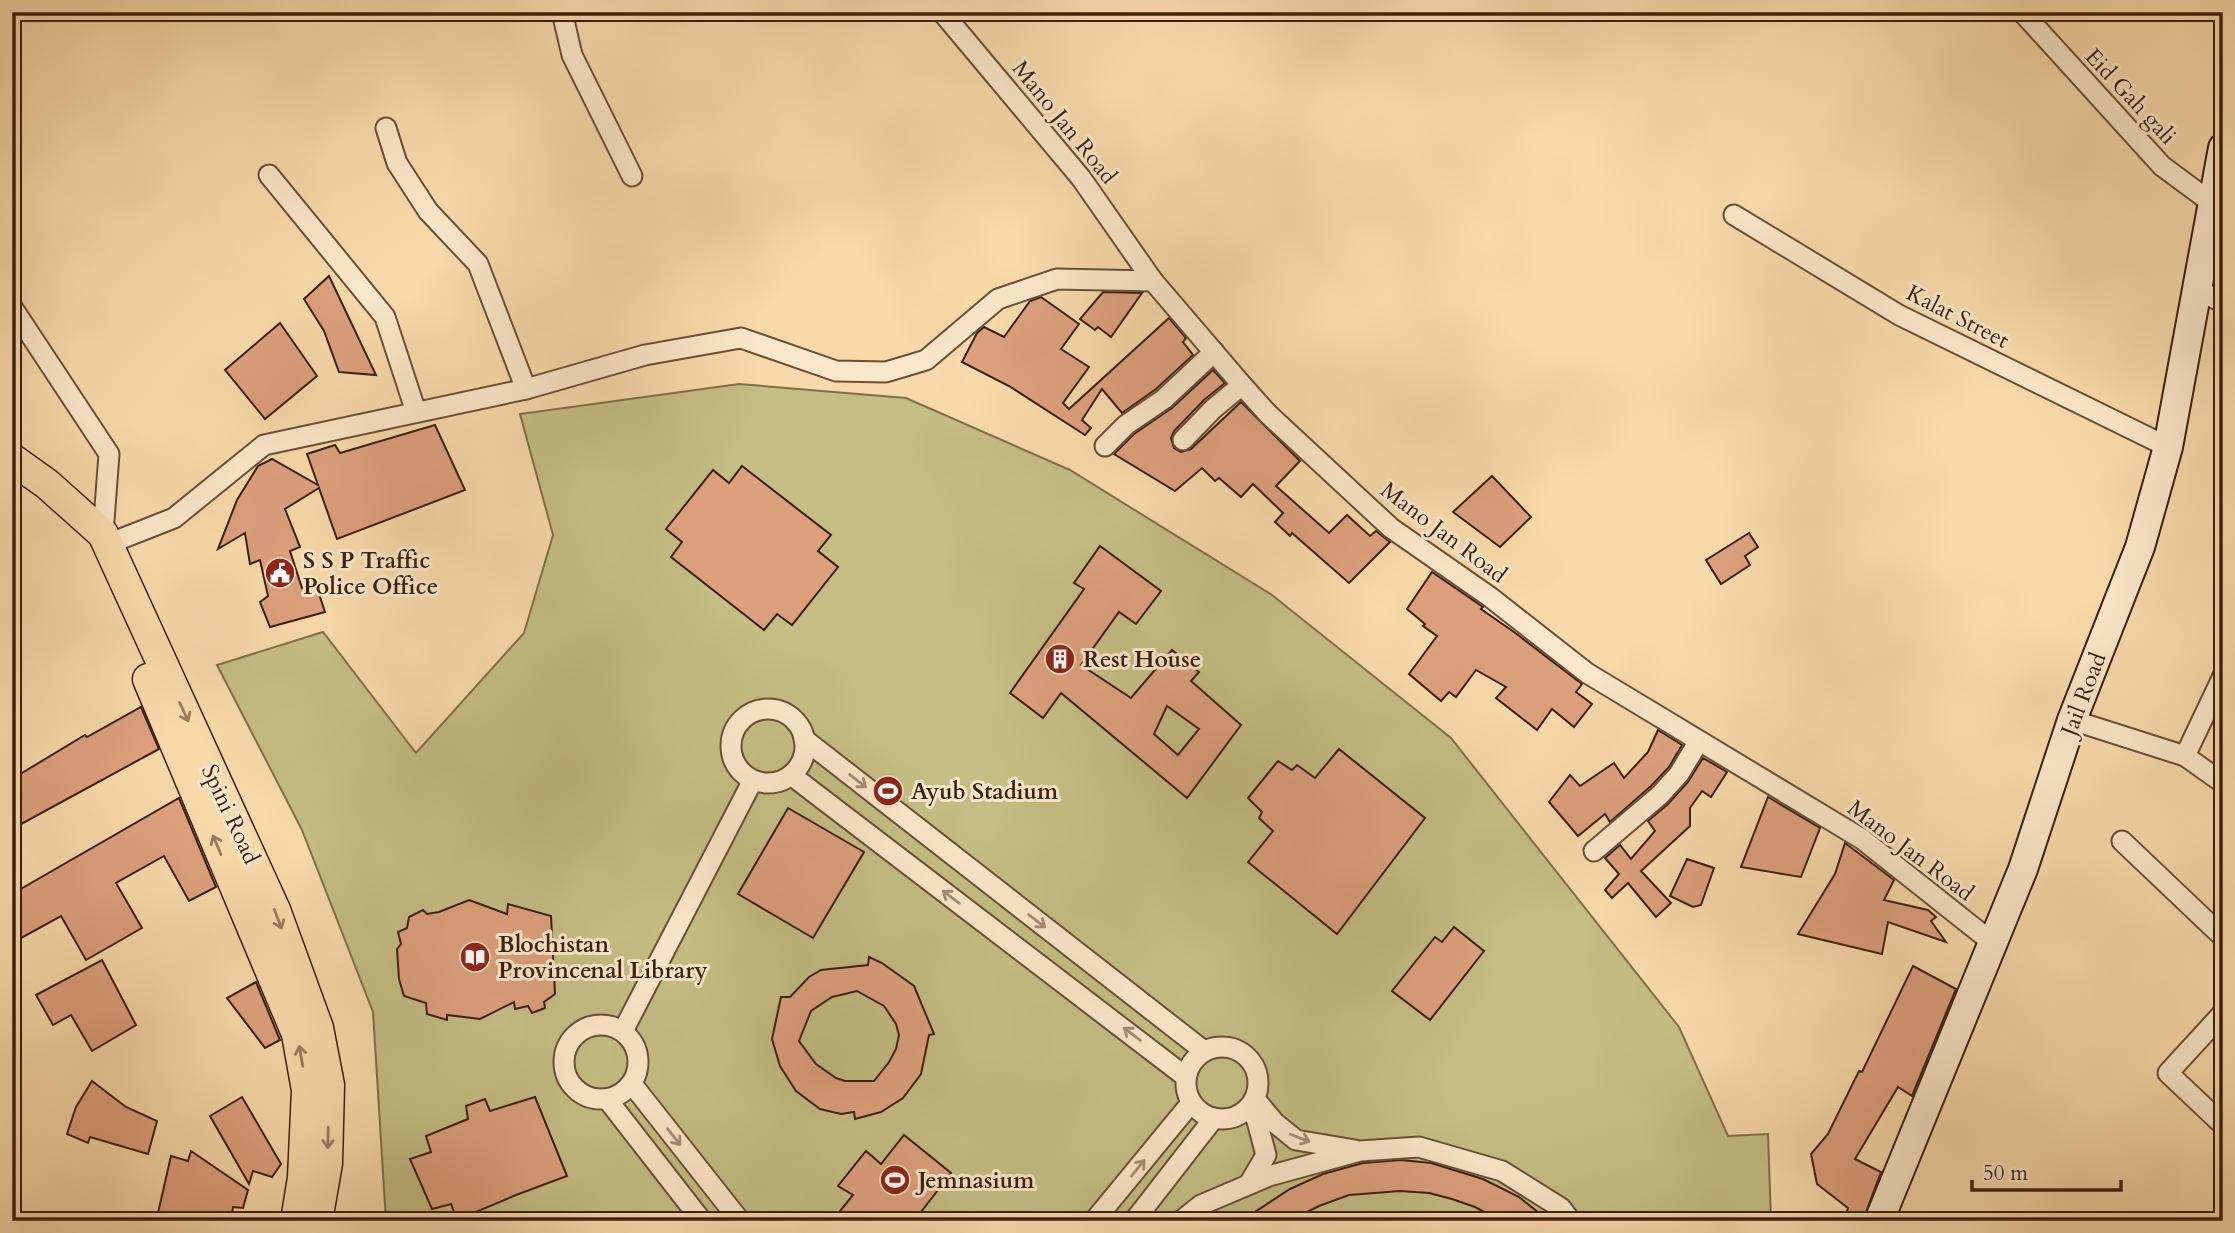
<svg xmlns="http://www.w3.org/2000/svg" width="2235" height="1233" viewBox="0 0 2235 1233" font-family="Cardo,serif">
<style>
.green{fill:#c4bd84;stroke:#806e4a;stroke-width:2}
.building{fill:#dca07d;stroke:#3c1f0f;stroke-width:2;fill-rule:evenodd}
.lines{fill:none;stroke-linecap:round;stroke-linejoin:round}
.street-casing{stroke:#6b4e36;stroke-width:23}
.secondary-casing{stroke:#3c1f0f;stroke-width:32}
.primary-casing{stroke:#3c1f0f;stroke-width:33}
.street{stroke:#fae6c8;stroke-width:19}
.secondary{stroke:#fae6c8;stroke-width:28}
.primary{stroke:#f8d9aa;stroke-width:30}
.oneway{stroke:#9a7c5c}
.oneway2{stroke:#a48c75}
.labels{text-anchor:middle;stroke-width:6;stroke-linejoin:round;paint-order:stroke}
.street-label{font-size:23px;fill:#3c1f0f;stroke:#fae6c8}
.poi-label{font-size:23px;font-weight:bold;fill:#3c1f0f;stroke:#fae6c8;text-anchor:start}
</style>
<rect width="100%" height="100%" fill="#f8d9aa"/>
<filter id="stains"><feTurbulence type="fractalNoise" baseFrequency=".00286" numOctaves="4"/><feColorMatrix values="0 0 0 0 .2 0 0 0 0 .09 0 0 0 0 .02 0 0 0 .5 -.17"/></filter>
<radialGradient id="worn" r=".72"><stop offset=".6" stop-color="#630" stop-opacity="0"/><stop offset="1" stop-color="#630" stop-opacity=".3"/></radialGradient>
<polygon class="green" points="739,384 906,398 1070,470 1272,595 1451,738 1679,1027 1728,1136 1768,1134 1771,1221 386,1221 373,1012 302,830 217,665 323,632 416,753 524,633 553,535 520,414"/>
<g class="building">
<polygon points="329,276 376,375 339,372 324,331 304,299"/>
<polygon points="1103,292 1142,293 1111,337 1098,327 1095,330 1080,319"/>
<polygon points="1041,297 1079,324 1061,349 1089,367 1063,403 1069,409 1169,318 1186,338 1183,342 1193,355 1156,389 1122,413 1102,389 1082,420 1091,428 1085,435 1009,386 962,362 977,333 984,327 1004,337 1030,301"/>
<polygon points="280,323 317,376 265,419 225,370"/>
<polygon points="1213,370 1225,383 1204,400 1174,431 1171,438 1174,448 1181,452 1191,449 1241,402 1300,461 1276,486 1329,533 1347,515 1370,536 1376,531 1390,542 1349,583 1292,533 1290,536 1275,522 1283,513 1253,484 1241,497 1219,478 1215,481 1202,468 1175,491 1114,454 1134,434 1172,408"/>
<polygon points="435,425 465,490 337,539 319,488 285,509 300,547 290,551 302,588 315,582 325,612 270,627 260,602 268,596 260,560 250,564 245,533 218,549 237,500 258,466 272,459 318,485 307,454 335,445 340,453"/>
<polygon points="742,466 831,535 818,551 838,567 792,625 777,614 764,630 671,557 682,542 666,529 713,470 729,483"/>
<polygon points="1492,476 1531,517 1500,547 1453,512"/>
<polygon points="1749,533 1758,547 1745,556 1750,565 1721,584 1706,560"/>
<path d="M1100,546l61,45 -25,33 -17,-12 -38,53 50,33 41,-48 27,22 -8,9 50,44 -54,73 -126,-105 -18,25 -33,-25 74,-104 -10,-6zM1167,706l32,23 -21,26 -24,-21z"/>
<polygon points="1432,572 1483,607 1481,609 1514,632 1582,684 1576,692 1592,704 1574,727 1552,709 1537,730 1496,698 1506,687 1476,670 1456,697 1449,692 1441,701 1409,674 1437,636 1423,626 1425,624 1407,609"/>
<polygon points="141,707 159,749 12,829 12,779 85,735 87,737"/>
<polygon points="1658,730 1682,745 1669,767 1651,786 1610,822 1605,814 1578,836 1549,802 1570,775 1580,786 1614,763 1624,778 1648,752"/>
<polygon points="1339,749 1425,818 1337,934 1248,862 1273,831 1259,818 1262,812 1248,798 1278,761 1292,770 1297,765 1315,778"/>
<polygon points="1703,758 1727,772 1711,797 1702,791 1690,808 1690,826 1641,871 1671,903 1656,917 1628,883 1612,898 1605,890 1619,874 1605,858 1620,845 1631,859 1655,831 1648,821 1668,804 1688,782"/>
<polygon points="1768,797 1820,828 1801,877 1741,867"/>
<polygon points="179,798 216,887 189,901 164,856 116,883 142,928 86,960 61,916 12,943 12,894"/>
<polygon points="788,808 864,852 813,938 738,894"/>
<polygon points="1845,843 1894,880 1884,900 1928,910 1936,917 1931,921 1946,942 1888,922 1882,954 1798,934 1835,874"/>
<polygon points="1687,859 1714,868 1701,905 1693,907 1670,896"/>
<polygon points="469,900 507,914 508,904 551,916 555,994 544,1002 545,1008 532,1013 528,1006 515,1009 514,1002 480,1019 447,1015 447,1020 427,1014 426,1003 404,996 399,979 397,949 401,944 398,932 407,928 409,917 423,910 427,914 439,912"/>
<polygon points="1454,927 1484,951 1430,1020 1392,991 1435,937 1442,942"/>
<path d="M869,957l13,6 32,23 20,48 -5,1 -8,39 -18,24 -22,14 -26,7 -1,-7 -13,2 -21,-5 -24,-18 -16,-25 -8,-27 9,-42h9l19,-20 12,-7 47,-5zM857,991l27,15 12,18 3,11 -3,14 -7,13 -15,19h-29l-9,-3 -20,-14 -17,-23 12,-30 21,-14z"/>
<polygon points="102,960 136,1025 92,1051 71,1015 53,1025 36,995"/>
<polygon points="1913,966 1956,989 1912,1096 1898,1087 1855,1159 1881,1172 1863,1220 1847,1211 1848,1208 1817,1184 1811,1154 1828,1134 1859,1071 1862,1072"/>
<polygon points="256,982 280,1040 265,1048 227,998"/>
<polygon points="92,1081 126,1107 157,1121 148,1154 90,1137 88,1143 67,1134 76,1107"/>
<polygon points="242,1097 281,1164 272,1177 253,1171 249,1184 210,1116"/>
<polygon points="535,1097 567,1176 516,1195 457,1220 451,1204 432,1209 410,1159 431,1152 426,1136 468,1119 466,1106 485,1099 490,1111"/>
<polygon points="904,1135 951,1173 914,1221 832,1221 853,1195 838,1186 866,1151 881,1164"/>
<polygon points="191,1151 248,1190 243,1208 233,1207 231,1221 203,1221 158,1213 171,1156 188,1161"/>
<polygon points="1401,1160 1431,1163 1483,1179 1519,1197 1549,1221 1501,1221 1475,1207 1452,1199 1429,1193 1400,1191 1349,1195 1319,1206 1289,1221 1241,1221 1290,1189 1323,1174 1363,1163"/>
</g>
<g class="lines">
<g class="street-casing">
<g id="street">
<polyline points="562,12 572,55 632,176"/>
<polyline points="942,12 1081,178 1153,281 1242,385 1268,414 1391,528 1490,597 1587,673 1862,839 1993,943"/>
<polyline points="2022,12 2162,166 2212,203"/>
<polyline points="386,128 397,163 428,211 478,264 526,389"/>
<polyline points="269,175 385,317 416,412"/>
<polyline points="1734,215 1899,315 2168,447"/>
<polyline points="2196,288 2223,303"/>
<polyline points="12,307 109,454 103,534"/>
<polyline points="1183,440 1213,409 1242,385"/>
<polyline points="1105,446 1126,425 1164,399 1214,352"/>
<polyline points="108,544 174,518 264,445 526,389 645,355 741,338 836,371 886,372 926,360 998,299 1057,279 1153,281"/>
<circle cx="768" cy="746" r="37"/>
<polyline points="2072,720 2185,756 2223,783"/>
<polyline points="804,739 1204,1051"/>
<polyline points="2185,756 2223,676"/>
<polyline points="791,775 1186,1077"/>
<polyline points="2122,841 2223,937"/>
<polyline points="1594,851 1660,795 1679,774 1699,741"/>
<polyline points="2223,1013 2168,1073 2223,1125"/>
<circle cx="601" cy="1062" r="37"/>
<polyline points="623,1031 753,780"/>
<circle cx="1222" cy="1083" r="36"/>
<polyline points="632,1084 740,1221"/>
<polyline points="607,1099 702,1221"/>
<polyline points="1255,1099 1275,1123 1296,1140 1355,1150"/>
<polyline points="1249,1184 1266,1155 1257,1121 1251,1106"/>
<polyline points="1094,1221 1191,1103"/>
<polyline points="1134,1221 1214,1118"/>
<polyline points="1181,1221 1201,1205 1269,1176 1360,1151 1419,1147 1502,1171 1561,1208 1571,1221"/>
</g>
</g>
<g class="secondary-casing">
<polyline id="secondary" points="1879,1221 2023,869 2072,720 2140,547 2168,447 2223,148"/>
</g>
<g class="primary-casing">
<g id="primary">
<polyline points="12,459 47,484 103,534 275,910 318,1028 329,1085 327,1163 317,1221"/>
<polyline points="148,679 297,1034 307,1090 303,1178 296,1221"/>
</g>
</g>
<use href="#street" class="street"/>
<use href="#secondary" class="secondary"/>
<use href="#primary" class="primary"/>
</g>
<defs><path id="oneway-shaft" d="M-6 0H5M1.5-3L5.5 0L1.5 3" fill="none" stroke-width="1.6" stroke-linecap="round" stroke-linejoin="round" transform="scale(1.75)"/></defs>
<g class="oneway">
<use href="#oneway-shaft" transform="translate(184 712) rotate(65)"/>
<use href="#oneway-shaft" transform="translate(217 845) rotate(-113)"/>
<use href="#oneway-shaft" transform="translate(278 919) rotate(69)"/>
<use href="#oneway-shaft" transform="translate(301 1056) rotate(-100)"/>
<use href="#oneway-shaft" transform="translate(328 1138) rotate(91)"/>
</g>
<g class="oneway2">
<use href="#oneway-shaft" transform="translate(858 781) rotate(38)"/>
<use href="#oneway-shaft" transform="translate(951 897) rotate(-143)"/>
<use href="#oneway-shaft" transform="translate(1037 921) rotate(38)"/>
<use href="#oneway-shaft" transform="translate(1132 1034) rotate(-143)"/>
<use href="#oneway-shaft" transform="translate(674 1137) rotate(52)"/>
<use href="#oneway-shaft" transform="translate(1300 1138) rotate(21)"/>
<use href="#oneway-shaft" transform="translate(1138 1168) rotate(-51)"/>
</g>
<defs>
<g id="civic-disc" transform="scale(1.575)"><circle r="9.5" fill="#8f2418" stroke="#fae6c8"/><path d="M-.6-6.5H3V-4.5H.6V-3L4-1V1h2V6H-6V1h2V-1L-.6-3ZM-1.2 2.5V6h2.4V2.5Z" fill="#fff"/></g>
<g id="building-disc" transform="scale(1.575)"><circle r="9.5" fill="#8f2418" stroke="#fae6c8"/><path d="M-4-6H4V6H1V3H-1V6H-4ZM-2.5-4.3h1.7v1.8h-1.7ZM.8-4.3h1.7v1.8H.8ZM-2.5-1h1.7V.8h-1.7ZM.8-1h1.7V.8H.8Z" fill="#fff"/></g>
<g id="stadium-disc" transform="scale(1.575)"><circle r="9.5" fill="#8f2418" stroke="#fae6c8"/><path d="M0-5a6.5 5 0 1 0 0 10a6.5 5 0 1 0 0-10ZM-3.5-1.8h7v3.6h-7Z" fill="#fff"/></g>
<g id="library-disc" transform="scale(1.575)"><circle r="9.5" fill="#8f2418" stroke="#fae6c8"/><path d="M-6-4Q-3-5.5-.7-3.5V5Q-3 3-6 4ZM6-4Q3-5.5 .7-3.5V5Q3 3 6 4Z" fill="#fff"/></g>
</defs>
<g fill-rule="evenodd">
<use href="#civic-disc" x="280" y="573"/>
<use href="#building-disc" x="1060" y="659"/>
<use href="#stadium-disc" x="888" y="791"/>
<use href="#library-disc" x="475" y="957"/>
<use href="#stadium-disc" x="895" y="1180"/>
</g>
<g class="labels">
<g class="street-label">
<text transform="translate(2131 96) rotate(47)" y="8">Eid Gah gali</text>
<text transform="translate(1065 122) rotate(51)" y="8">Mano Jan Road</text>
<text transform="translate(1958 316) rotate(27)" y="8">Kalat Street</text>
<text transform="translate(1444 532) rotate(37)" y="8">Mano Jan Road</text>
<text transform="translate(2083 694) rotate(-69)" y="8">Jail Road</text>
<text transform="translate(231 814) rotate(65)" y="8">Spini Road</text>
<text transform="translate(1911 850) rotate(37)" y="8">Mano Jan Road</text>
</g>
<g class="poi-label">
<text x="303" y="568">S S P Traffic<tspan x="303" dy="26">Police Office</tspan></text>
<text x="1083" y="667">Rest House</text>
<text x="911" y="799">Ayub Stadium</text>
<text x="498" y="952">Blochistan<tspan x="498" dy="26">Provincenal Library</tspan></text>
<text x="918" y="1188">Jemnasium</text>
</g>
</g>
<rect width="2235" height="1233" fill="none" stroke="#f8d9aa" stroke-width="42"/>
<rect x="14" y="14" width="2207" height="1205" fill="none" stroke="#3c1f0f" stroke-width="3.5"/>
<rect x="21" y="21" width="2193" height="1191" fill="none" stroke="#3c1f0f" stroke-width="2"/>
<path d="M1972 1180v10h149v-10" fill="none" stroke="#3c1f0f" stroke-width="3.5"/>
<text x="1983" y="1180" font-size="21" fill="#3c1f0f" stroke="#fae6c8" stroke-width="5" paint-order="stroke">50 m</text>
<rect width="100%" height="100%" filter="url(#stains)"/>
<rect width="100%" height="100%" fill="url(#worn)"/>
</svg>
